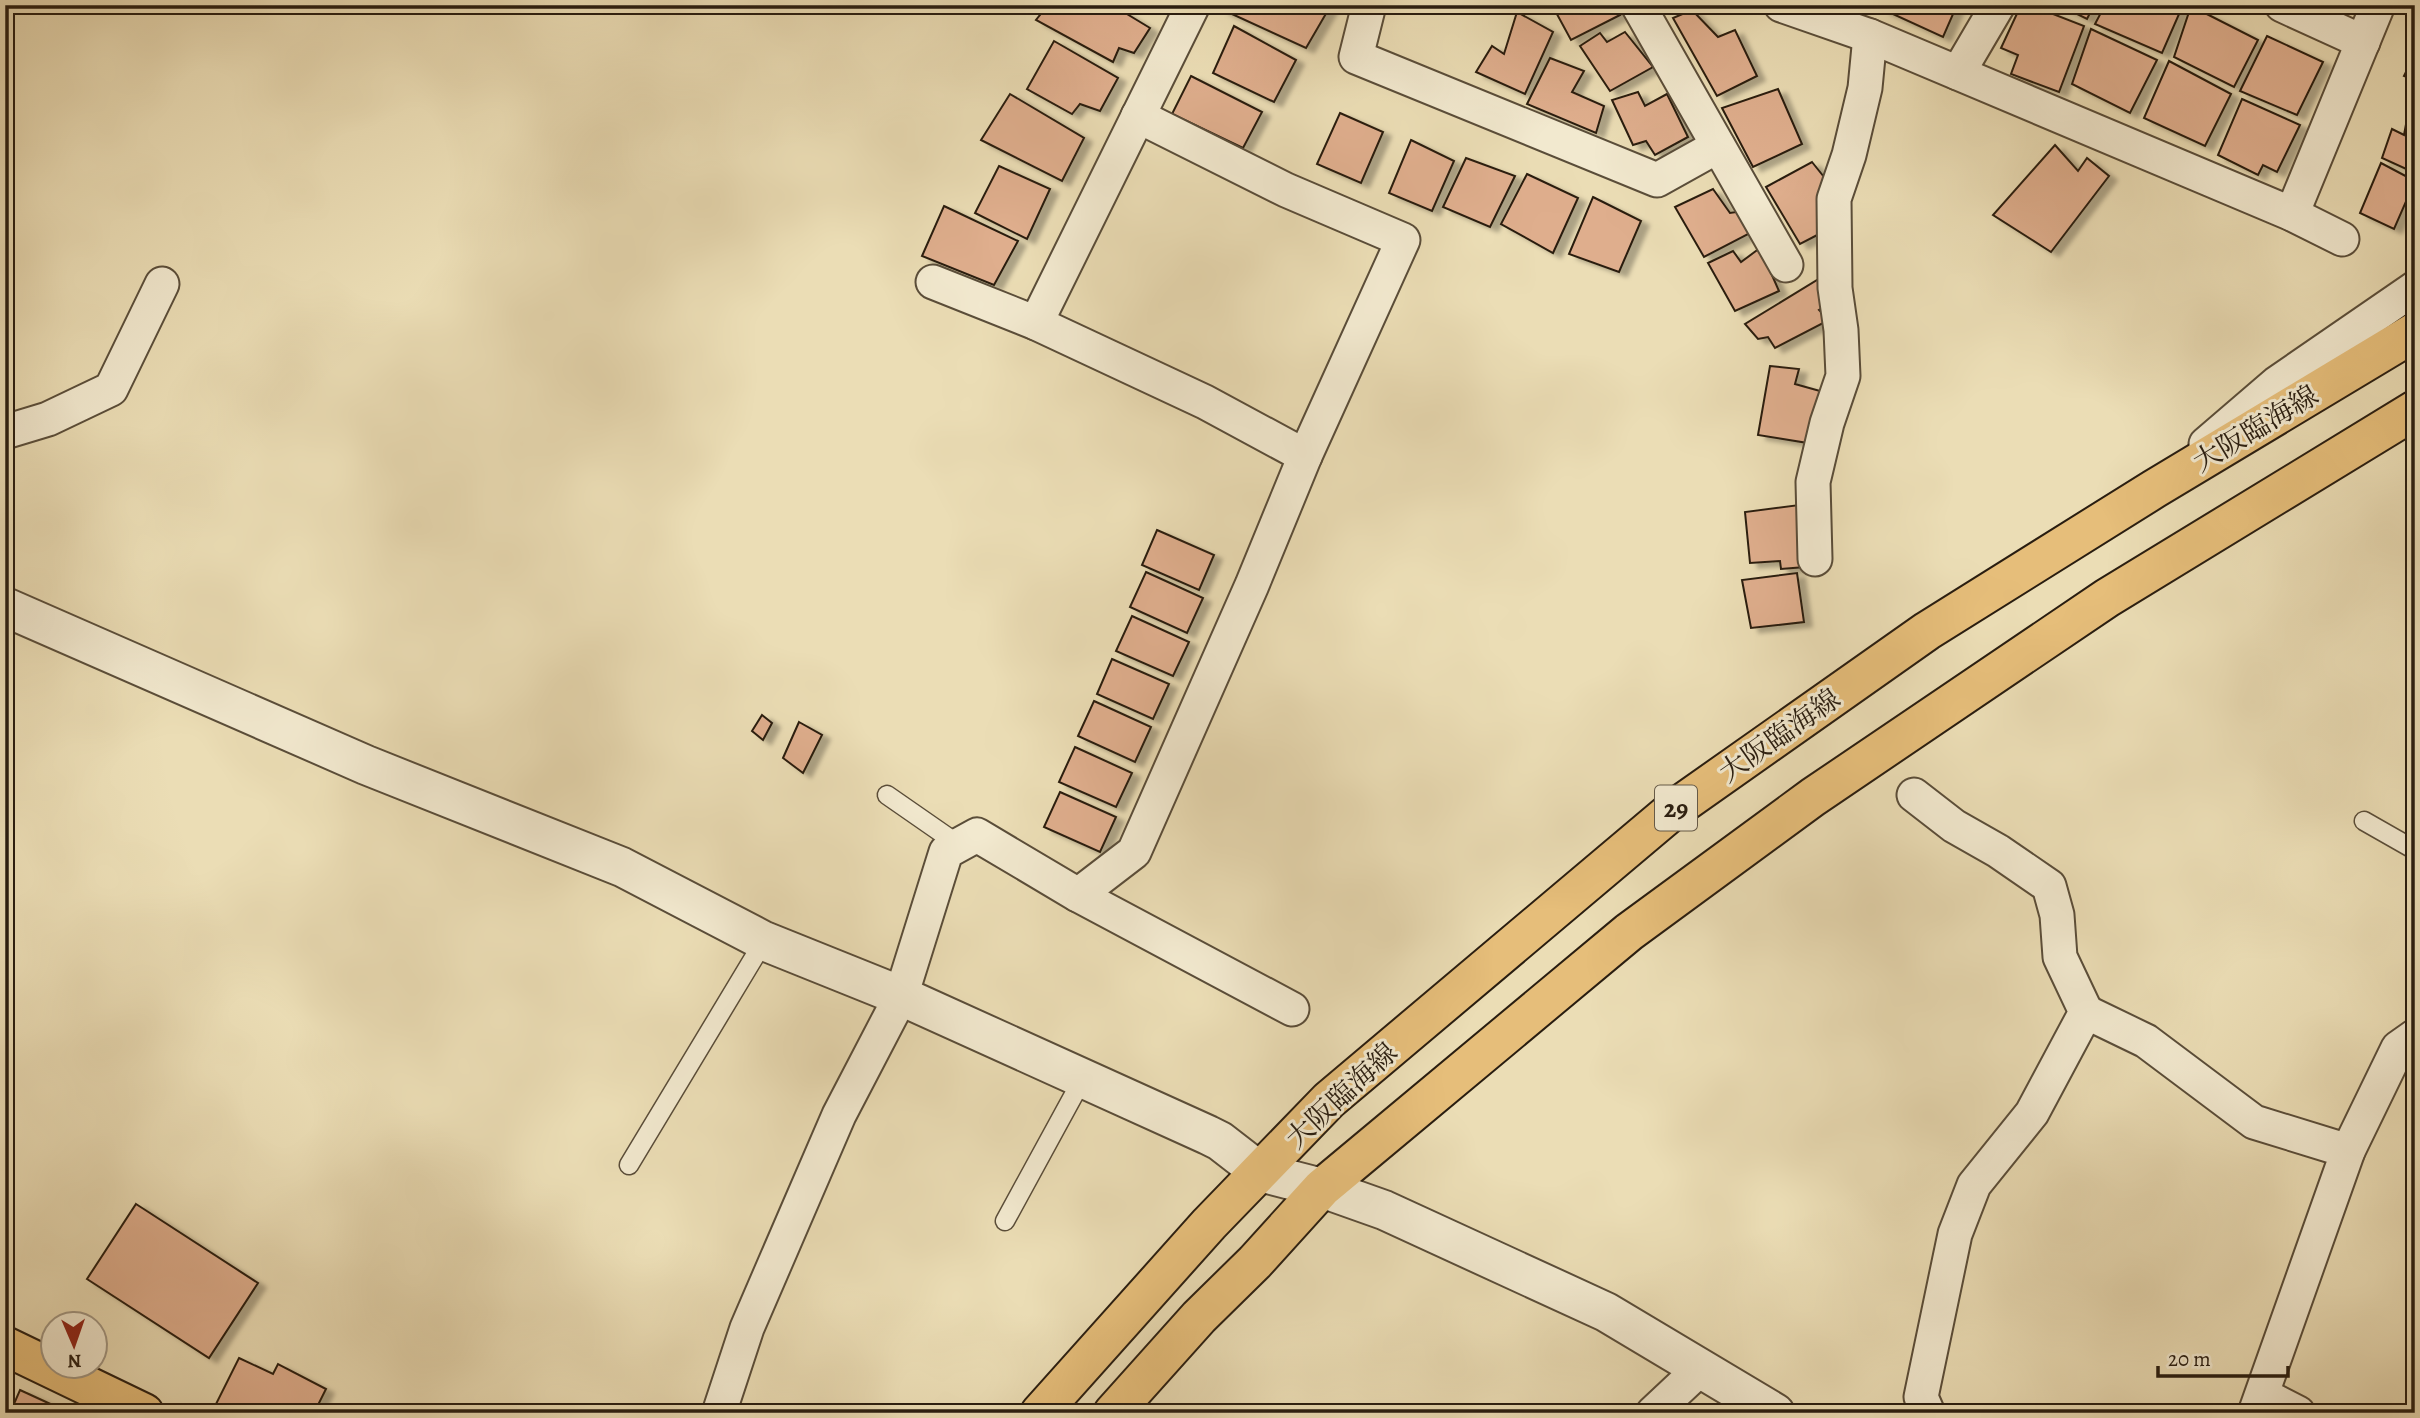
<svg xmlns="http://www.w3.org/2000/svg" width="2420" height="1418" viewBox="0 0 2420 1418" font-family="Alegreya,'Noto Serif JP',serif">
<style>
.building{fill:#dfae8d;stroke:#291d10;stroke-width:2;filter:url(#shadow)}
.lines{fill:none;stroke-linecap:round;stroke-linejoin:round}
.service-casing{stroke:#5a4d39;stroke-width:21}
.minor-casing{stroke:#5a4d39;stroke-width:37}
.tertiary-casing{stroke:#5a4d39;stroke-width:42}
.primary-casing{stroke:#291d10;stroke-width:42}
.service{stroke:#f2e9cf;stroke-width:18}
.minor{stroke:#f2e9cf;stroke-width:33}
.tertiary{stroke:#f2e9cf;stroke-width:38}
.primary{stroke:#e6be7a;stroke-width:38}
.labels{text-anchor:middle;stroke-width:6;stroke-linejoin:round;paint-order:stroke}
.shield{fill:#f2e9cf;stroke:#655a49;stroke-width:2}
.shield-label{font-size:26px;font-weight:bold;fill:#291d10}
.street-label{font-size:28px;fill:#291d10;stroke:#f2e9cf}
</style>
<defs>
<filter id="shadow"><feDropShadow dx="8" dy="4.5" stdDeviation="2" flood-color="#0004"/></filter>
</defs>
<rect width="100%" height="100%" fill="#ebddb5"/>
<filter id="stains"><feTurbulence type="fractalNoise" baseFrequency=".00286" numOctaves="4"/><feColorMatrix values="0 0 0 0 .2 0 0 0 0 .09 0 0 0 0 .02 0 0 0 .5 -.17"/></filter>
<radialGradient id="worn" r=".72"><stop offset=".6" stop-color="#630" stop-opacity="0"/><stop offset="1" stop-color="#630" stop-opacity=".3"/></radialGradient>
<g class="building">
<polygon points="1048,5 1112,5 1150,28 1134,53 1119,48 1113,62 1036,20"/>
<polygon points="1223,5 1331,5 1306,48 1221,9"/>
<polygon points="1552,5 1614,5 1620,15 1571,40"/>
<polygon points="1836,5 1859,5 1856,14"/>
<polygon points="1884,5 1957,5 1943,37 1882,9"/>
<polygon points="2021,5 2030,5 2084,26 2059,92 2011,74 2018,55 2001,48"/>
<polygon points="2059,5 2094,5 2087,19"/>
<polygon points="2105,5 2183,5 2162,53 2095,24"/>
<polygon points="2191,6 2258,40 2234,87 2174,57"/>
<polygon points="1692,10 1718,37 1735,30 1757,76 1717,96 1673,18"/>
<polygon points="1517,12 1553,32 1525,94 1476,72 1492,46 1504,54"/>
<polygon points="1234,26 1296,60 1274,102 1213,73"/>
<polygon points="2091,29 2157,60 2130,113 2072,84"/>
<polygon points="1625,32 1653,67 1610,91 1580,46 1600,33 1607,42"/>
<polygon points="2267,36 2323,62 2297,115 2240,91"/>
<polygon points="1054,41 1118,78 1100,111 1080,104 1072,114 1027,89"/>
<polygon points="2415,54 2415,80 2404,76"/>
<polygon points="1550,58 1584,71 1572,92 1604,106 1596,133 1527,104"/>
<polygon points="2169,61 2231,94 2205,146 2144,118"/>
<polygon points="1191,76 1262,112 1243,148 1172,114"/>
<polygon points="1778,89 1802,144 1753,167 1722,108"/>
<polygon points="1638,92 1645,106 1667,94 1688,137 1655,155 1646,141 1633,145 1612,100"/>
<polygon points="1010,94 1084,138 1062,181 981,140"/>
<polygon points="2242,99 2300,125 2277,172 2263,165 2258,175 2218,155"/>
<polygon points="2410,103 2415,104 2415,173 2382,158 2392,129 2404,135"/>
<polygon points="1340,113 1383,132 1361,183 1317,164"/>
<polygon points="1411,140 1454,161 1432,211 1389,193"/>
<polygon points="2055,145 2078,171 2087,158 2109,176 2051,252 1993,215"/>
<polygon points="1466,158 1515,176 1490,227 1443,207"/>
<polygon points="1812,162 1828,182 1825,231 1800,244 1766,187"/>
<polygon points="2381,163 2415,181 2394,229 2360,213"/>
<polygon points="999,166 1050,189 1027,239 975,213"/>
<polygon points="1527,174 1578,198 1553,253 1501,224"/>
<polygon points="1713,189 1730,213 1743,211 1756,230 1704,257 1675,207"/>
<polygon points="1593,197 1641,221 1619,272 1569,254"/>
<polygon points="944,206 1018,241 994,285 922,256"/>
<polygon points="1760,248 1779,291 1735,311 1708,263 1733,251 1741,262"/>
<polygon points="1822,277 1833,301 1819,310 1829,320 1775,348 1768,337 1758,339 1745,324"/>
<polygon points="1770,366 1799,369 1795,384 1820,391 1814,444 1758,435"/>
<polygon points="1799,505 1805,567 1781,569 1780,561 1750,563 1745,512"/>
<polygon points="1157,530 1214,555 1199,590 1142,565"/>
<polygon points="1146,572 1203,598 1187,633 1130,607"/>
<polygon points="1797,573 1804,622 1751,628 1742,580"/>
<polygon points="1132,616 1189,642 1173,676 1116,651"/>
<polygon points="1112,659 1169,684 1153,719 1097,694"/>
<polygon points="1094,701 1151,727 1135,762 1078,736"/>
<polygon points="762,715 772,723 763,740 752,731"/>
<polygon points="799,722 822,735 803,773 783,758"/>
<polygon points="1075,747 1132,773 1116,807 1059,782"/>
<polygon points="1060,792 1116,817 1100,852 1044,827"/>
<polygon points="136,1204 258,1283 209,1358 87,1279"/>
<polygon points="239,1358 273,1374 278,1364 326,1389 314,1413 228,1413 215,1406"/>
<polygon points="20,1390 70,1413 10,1413"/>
</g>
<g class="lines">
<g class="service-casing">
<g id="service">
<polyline points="887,795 959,845"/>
<polyline points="2364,821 2415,850"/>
<polyline points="629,1165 764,941"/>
<polyline points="1005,1221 1083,1078"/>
</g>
</g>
<g class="minor-casing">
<g id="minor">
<polyline points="1369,5 1356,57 1657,180 1718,146"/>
<polyline points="1638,5 1786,265"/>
<polyline points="1781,5 1870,36 2292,214 2342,239"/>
<polyline points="2282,5 2363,42"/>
<polyline points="1958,73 1998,5"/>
<polyline points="2292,214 2378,5"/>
<polyline points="933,282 1036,323 1193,5"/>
<polyline points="1036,323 1205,402 1305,456"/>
<polyline points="5,432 48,419 111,389 162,284"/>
<polyline points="2206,444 2277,383 2415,288"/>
<polyline points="1815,559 1813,482 1827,423 1843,376 1841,330 1835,288 1834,199 1849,155 1865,88 1870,36"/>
<polyline points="1914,795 1954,826 1998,851 2049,886 2057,915 2060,957 2086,1012 2032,1113 1974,1185 1955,1234 1921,1397 1928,1413"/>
<polyline points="1078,895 1134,852 1252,585 1305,456 1403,240 1286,190 1138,116"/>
<polyline points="2086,1012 2146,1041 2254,1122 2348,1151"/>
<polyline points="2263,1395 2298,1413"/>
<polyline points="719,1413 747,1328 839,1115 901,996 946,852 977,835 1078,895 1292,1009"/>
<polyline points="1653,1413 1701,1368"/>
<polyline points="2255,1413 2348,1151 2398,1048 2415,1036"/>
</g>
</g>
<g class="tertiary-casing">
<polyline id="tertiary" points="5,607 366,765 622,867 764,941 901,996 1208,1135 1220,1141 1260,1172 1322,1188 1384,1210 1606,1312 1775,1413"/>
</g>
<g class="primary-casing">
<g id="primary">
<polyline points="5,1346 144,1413"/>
<polyline points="1040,1413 1209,1224 1329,1100 1673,810 1927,631 2154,489 2415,332"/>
<polyline points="1113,1413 1199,1317 1255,1262 1322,1188 1629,932 1813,797 2107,598 2415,410"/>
</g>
</g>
<use href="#service" class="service"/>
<use href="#minor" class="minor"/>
<use href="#tertiary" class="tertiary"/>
<use href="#primary" class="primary"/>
</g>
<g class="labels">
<rect class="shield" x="1655" y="785.5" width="42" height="45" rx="5"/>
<g class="shield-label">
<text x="1676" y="817">29</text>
</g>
<g class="street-label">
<text transform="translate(2255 428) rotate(-31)" y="10">大阪臨海線</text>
<text transform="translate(1779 735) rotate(-35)" y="10">大阪臨海線</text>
<text transform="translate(1341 1095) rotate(-43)" y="10">大阪臨海線</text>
</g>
</g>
<rect width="2420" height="1418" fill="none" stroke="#ebddb5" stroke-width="28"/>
<rect x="7" y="7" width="2406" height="1404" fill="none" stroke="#291d10" stroke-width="3.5"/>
<rect x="14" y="14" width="2392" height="1390" fill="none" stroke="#291d10" stroke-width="2"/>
<g transform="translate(74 1345) rotate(178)"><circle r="33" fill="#f2e9cf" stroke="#a29783" stroke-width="2"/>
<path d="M0-5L12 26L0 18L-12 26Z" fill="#8f2418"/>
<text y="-10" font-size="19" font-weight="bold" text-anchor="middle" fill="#291d10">N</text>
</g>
<path d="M2158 1366v10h130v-10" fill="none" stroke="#291d10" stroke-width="3.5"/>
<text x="2168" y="1366" font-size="21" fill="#291d10" stroke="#f2e9cf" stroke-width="5" paint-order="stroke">20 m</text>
<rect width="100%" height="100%" filter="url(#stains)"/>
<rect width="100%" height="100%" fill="url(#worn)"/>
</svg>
